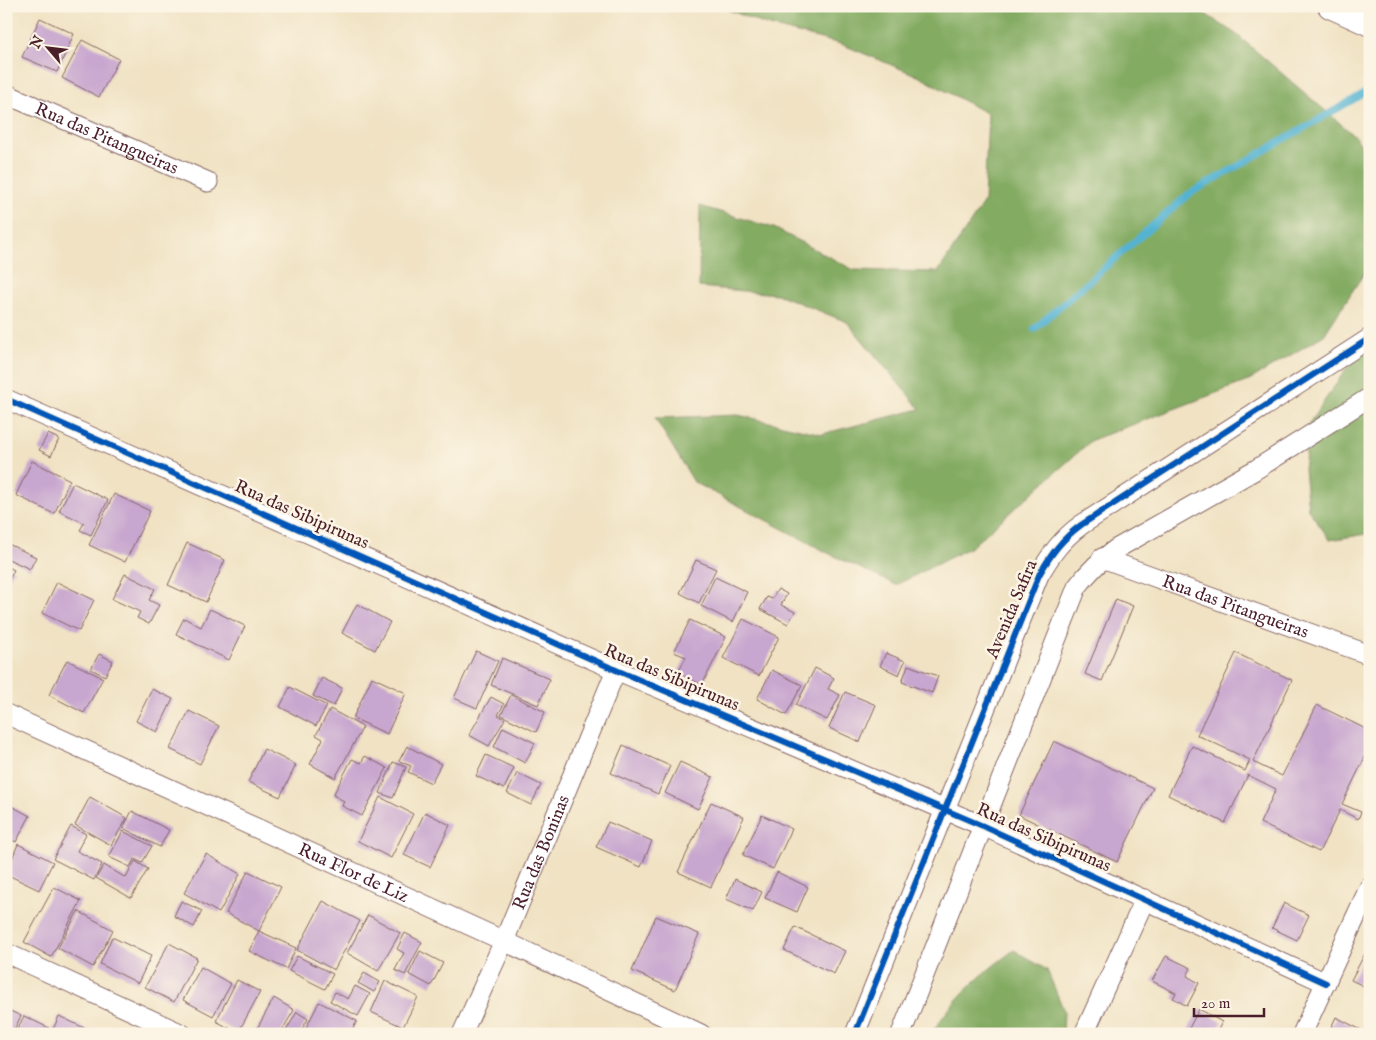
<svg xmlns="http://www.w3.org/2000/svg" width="1376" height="1040" viewBox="0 0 1376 1040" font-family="'IM FELL English',serif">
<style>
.forest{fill:#83ab62;stroke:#666546}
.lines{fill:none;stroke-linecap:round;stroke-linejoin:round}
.stream{stroke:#54b3d2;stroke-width:7}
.building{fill:#c7a6cf}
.minor-casing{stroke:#846360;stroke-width:21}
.tertiary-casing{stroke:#846360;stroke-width:26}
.minor{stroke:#fff;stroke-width:19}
.tertiary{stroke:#fff;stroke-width:24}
.cycleway-casing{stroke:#fcf5e5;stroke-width:9}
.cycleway{stroke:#0057b8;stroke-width:6}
.labels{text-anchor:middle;stroke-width:5;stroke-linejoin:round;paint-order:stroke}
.street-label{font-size:18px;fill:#4a1f2b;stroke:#fcf5e5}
</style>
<rect width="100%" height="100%" fill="#fcf5e5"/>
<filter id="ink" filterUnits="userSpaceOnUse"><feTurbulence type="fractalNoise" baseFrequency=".02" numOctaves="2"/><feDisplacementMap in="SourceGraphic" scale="10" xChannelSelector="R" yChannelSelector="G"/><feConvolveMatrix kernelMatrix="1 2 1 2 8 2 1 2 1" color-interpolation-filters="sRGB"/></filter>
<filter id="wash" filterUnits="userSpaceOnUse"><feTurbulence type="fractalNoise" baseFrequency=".0096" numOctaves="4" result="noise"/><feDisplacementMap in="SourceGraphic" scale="20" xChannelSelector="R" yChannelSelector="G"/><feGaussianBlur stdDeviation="1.12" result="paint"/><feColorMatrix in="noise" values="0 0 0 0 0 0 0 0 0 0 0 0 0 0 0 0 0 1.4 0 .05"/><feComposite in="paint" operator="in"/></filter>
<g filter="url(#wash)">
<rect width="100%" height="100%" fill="#f0e2c3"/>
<g class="forest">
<polygon points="719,6 1193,6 1236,34 1356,137 1370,160 1370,264 1324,335 1248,381 1092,440 971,547 896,585 828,553 694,482 655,418 738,415 822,434 920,409 847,322 777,294 699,287 700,206 774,228 854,270 938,272 984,202 988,114 918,76 841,44 766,25"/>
<polygon points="1370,334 1370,530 1367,534 1330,540 1308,509 1304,469 1310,422"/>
<path d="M1014,950l33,20 17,41 -1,23h-132c26,-39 45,-56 83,-84z"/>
</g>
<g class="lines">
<polyline class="stream" points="1034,329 1189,194 1370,90"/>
</g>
<g id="blocks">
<g class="building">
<polygon points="40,18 74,34 57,72 22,57"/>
<polygon points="82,40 119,59 99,97 62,78"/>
<polygon points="48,434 59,439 51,456 39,450"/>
<polygon points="32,461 70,480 54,514 16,495"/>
<polygon points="73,483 108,500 91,535 80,530 84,523 59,511"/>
<polygon points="114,494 150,511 125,562 89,545"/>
<polygon points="6,543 36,557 30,569 6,558"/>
<polygon points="187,543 225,560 206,602 168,585"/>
<polygon points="696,560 716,569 699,603 680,593"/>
<polygon points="6,566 14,570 6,586"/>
<polygon points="125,574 155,589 149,600 159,605 149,624 137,618 140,612 112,599"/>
<polygon points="715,577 747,592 733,622 701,606"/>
<polygon points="57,582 94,600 79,631 42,613"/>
<polygon points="778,589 787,594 781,605 795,612 788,624 760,609 767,597 772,599"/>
<polygon points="1116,599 1133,606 1102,681 1085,674"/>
<polygon points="357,604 390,622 375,650 342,633"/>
<polygon points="210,609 245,626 229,660 176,634 184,618 201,627"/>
<polygon points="743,619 779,637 759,676 723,658"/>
<polygon points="690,620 726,637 702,685 678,673 686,657 674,652"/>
<polygon points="476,651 498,661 477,708 454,698"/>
<polygon points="886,653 905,661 899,675 880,666"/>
<polygon points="1236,653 1292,680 1253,762 1282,776 1317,705 1370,731 1370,747 1342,804 1361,812 1358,819 1340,810 1319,852 1260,823 1276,789 1248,775 1225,823 1168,795 1192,746 1245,771 1250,760 1197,735"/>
<polygon points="99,654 113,661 105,676 91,669"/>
<polygon points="502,658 550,679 538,705 491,685"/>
<polygon points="67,660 103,678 84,713 49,695"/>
<polygon points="908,665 938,676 932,693 902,682"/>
<polygon points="815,668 834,678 828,689 840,695 827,720 796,705"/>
<polygon points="772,670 802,685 786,715 757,699"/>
<polygon points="372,677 406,693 387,734 353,718"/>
<polygon points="322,678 342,688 334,706 313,696"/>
<polygon points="290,687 327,706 316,726 280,707"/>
<polygon points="152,689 173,699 157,732 136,721"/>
<polygon points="845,692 876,705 860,742 829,728"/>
<polygon points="511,695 545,712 536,732 501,715"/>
<polygon points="491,697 504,704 498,715 505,719 489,746 469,735"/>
<polygon points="330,709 363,727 335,778 310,764 323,739 316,735"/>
<polygon points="189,711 219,726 200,764 170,749"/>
<polygon points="503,727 535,743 525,763 494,747"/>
<polygon points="1054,741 1153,788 1117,862 1019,815"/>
<polygon points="623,745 670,766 658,794 611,773"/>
<polygon points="407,746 441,764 431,783 408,772 411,766 399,761"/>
<polygon points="264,749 296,765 280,797 248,782"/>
<polygon points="486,755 514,768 504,789 476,776"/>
<polygon points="365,756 387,768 362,816 342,806 344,801 333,795 352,759 361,763"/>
<polygon points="393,762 406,767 393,798 380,793"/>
<polygon points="680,762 713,777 698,809 665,793"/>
<polygon points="517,773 541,785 531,805 507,793"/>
<polygon points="90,797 127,818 111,845 75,825"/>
<polygon points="380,797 413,814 391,858 358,841"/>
<polygon points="711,802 744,817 711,887 678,872"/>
<polygon points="6,803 30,816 16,842 6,837"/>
<polygon points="132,811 169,830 160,847 123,828"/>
<polygon points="425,812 450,825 430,867 404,855"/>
<polygon points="762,815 792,829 773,869 743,855"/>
<polygon points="608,822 652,841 641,867 596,847"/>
<polygon points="71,826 86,834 77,851 102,864 94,880 53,859"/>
<polygon points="123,831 152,846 142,863 134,859 130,867 109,857"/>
<polygon points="18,844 53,862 39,890 6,874"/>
<polygon points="206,854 240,874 219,913 184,893"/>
<polygon points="135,861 148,869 131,898 96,878 104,865 126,878"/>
<polygon points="248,871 281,887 259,931 226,913"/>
<polygon points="777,872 808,887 797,912 765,898"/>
<polygon points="735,879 762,892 753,911 726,899"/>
<polygon points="54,887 81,901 51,957 24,942"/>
<polygon points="181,901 202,911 194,927 174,916"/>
<polygon points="323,901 360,921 334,970 297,950"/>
<polygon points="1284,903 1309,915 1297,940 1272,928"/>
<polygon points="78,911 113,930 93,967 58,948"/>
<polygon points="368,915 400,933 378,971 347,953"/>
<polygon points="656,916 699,934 675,990 632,971"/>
<polygon points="795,927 845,951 834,974 784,950"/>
<polygon points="259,931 296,948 286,969 249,951"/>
<polygon points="405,933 422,942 405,975 395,970 404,953 397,949"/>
<polygon points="112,937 151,956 138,983 100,964"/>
<polygon points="169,943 197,958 174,1002 145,987"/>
<polygon points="1370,944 1370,989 1351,980"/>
<polygon points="420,951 443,963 431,986 409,974"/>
<polygon points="297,956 333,974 325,989 289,971"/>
<polygon points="1166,956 1191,968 1187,976 1199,983 1187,1006 1173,998 1176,993 1152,981"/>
<polygon points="201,967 231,984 213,1016 183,1000"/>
<polygon points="364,973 380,982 374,992 358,983"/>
<polygon points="237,980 260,992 238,1033 216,1021"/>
<polygon points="385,981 418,997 403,1027 371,1012"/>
<polygon points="355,986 370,994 358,1016 330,1001 335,992 348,999"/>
<polygon points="274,998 294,1010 280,1034 254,1034"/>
<polygon points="319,1002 357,1021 350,1034 303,1034"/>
<polygon points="6,1009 21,1016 12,1034 6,1034"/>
<polygon points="1199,1009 1222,1022 1216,1034 1186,1034"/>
<polygon points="297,1012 308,1019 299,1034 284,1034"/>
<polygon points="24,1016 49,1028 46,1034 15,1034"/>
<polygon points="59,1016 97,1034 51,1034"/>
<polygon points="1336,1017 1369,1034 1328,1034"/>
</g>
</g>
</g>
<g filter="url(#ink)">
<use href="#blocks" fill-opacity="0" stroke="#846360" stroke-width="1"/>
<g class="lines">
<g class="minor-casing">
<g id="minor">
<path id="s1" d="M6,94l202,88"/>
<polyline points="6,399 616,670 983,826 1326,983"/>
<path id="s2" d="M1102,558l268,97"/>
<path id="s3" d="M6,714l498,227 197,93"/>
<polyline points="6,953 182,1034"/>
<path id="s4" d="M462,1034l42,-93 112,-271"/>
<path d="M855,1034l184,-459c12,-21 23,-36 42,-50l289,-187"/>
<path d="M901,1034l176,-447c12,-16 23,-27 39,-38l139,-79 115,-73"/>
<polyline points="1084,1034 1145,899"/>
<polyline points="1302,1034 1370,886"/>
</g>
</g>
<g class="tertiary-casing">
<polyline id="tertiary" points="1330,6 1370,24"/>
</g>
<use href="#minor" class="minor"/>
<use href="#tertiary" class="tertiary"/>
<g class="cycleway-casing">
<g id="cycleway">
<polyline points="6,399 616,670 983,826 1326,983"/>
<path d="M855,1034l184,-459c12,-21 23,-36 42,-50l289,-187"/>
</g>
</g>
<use href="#cycleway" class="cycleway"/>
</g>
</g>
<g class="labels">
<g class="street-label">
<text dy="6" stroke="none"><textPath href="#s1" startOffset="110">Rua das Pitangueiras</textPath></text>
<text transform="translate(302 514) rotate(24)" y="6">Rua das Sibipirunas</text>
<text dy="6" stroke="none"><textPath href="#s2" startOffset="142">Rua das Pitangueiras</textPath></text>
<text transform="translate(1011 609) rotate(-67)" y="6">Avenida Safira</text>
<text transform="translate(672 677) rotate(23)" y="6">Rua das Sibipirunas</text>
<text transform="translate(1044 837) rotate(24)" y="6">Rua das Sibipirunas</text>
<text dy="6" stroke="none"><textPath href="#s4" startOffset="198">Rua das Boninas</textPath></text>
<text dy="6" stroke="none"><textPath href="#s3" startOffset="382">Rua Flor de Liz</textPath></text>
</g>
</g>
<rect width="1376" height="1040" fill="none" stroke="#fcf5e5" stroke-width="25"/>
<g transform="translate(48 48) rotate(298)" stroke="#fcf5e5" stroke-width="4" paint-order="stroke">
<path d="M0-4L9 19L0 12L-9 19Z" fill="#4a1f2b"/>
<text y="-8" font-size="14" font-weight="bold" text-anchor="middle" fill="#4a1f2b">N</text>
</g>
<path d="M1194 1008v8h70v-8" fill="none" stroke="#4a1f2b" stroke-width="2.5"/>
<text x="1201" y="1008" font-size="15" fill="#4a1f2b" stroke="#fcf5e5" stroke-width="4" paint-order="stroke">20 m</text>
</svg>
